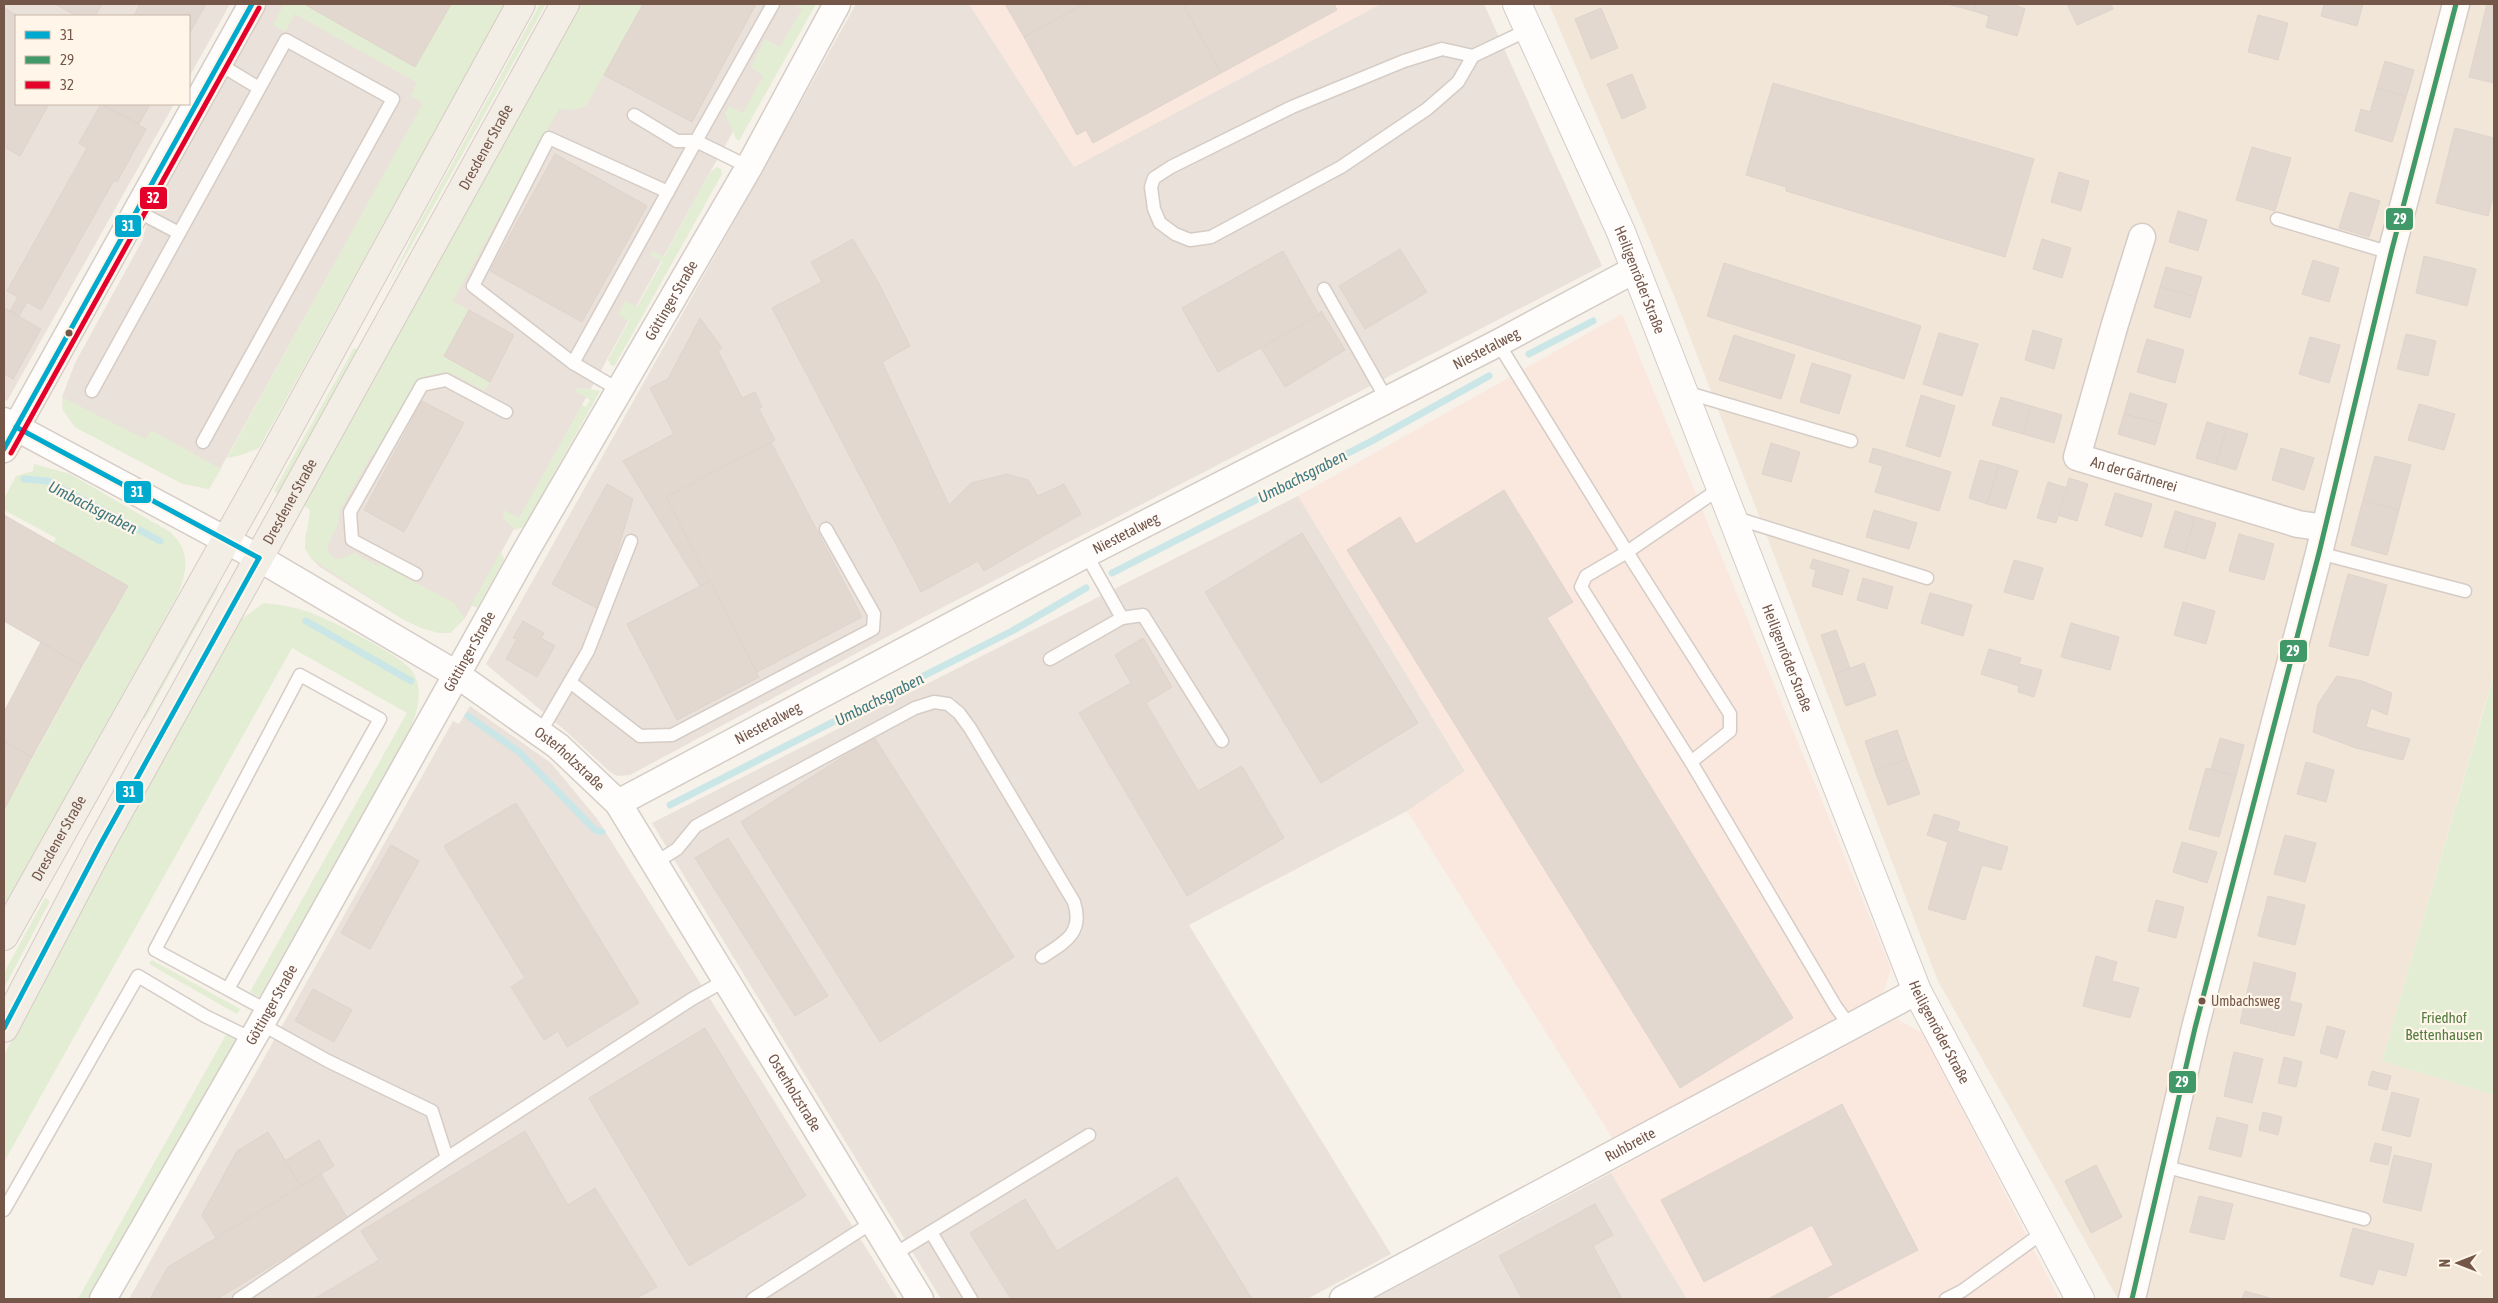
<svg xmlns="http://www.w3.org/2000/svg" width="2498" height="1303" viewBox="0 0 2498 1303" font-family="'Asap Condensed',sans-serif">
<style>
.residential{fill:#f2e6d9}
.commercial{fill:#fae8df}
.industrial{fill:#e9e1da}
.green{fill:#e3edd3}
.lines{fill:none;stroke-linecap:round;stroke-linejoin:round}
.stream{stroke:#cae6e7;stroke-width:7}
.building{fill:#e3d8d0;stroke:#dfd4cb}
.service-casing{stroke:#d5ccc6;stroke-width:15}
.minor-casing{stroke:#d5ccc6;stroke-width:29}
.tertiary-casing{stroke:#d5ccc6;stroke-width:30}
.primary-casing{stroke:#d5ccc5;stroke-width:30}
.service{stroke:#fefdfc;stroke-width:12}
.minor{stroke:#fefdfc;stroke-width:26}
.tertiary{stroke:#fefdfc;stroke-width:28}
.primary{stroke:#f2ede5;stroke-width:28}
.bus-1-casing{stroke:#fff6e9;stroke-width:9}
.bus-2-casing{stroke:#fff6e9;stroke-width:9}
.bus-3-casing{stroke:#fff6e9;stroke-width:9}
.bus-1{stroke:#00a9ce;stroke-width:5}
.bus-2{stroke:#419869;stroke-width:5}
.bus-3{stroke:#e4002b;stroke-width:5}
.bus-dot{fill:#755749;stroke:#fff6e9;stroke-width:2}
.labels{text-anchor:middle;stroke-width:4.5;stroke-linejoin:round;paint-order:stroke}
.bus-label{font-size:14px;fill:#755749;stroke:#fff6e9;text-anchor:start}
.street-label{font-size:15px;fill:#755749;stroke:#fff6e9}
.park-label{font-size:15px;fill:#547b41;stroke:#fff6e9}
.water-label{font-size:16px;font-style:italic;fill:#3f7982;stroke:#fff6e9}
.line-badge{stroke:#fff6e9;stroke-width:2}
.badge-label{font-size:14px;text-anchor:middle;font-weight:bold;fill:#fff}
</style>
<rect width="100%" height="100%" fill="#f6f1e9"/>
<polygon class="residential" points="1549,4 2494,4 2494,673 2382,1061 2494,1095 2494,1291 2492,1299 2118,1299 1938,981 1677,303"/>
<g class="commercial">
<polygon points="969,4 1381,4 1074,167"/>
<polygon points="1622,314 1891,969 1884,991 1865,1006 1613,1139 1407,811 1465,770 1298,496"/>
<polygon points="1897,1019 1924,1034 2059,1299 1687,1299 1611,1173"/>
</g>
<g class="industrial">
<polygon points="4,4 230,4 189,77 189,16 16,16 16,104 174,104 7,401 4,399"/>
<polygon points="265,4 472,4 424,103 209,489 181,483 75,427 63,410 62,397 75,363 142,241 152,207"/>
<polygon points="604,4 806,4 710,172 465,618 450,633 440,633 424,629 404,620 320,567 311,558 305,548 306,533"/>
<polygon points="856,4 969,4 1074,167 1381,4 1484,4 1602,266 924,617 630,775 617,776 610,772 568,733 486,664"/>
<polygon points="1298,496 1465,771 1407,811 1189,925 1391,1254 1307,1299 941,1299 652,823"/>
<polygon points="470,706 551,763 598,820 898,1299 129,1299 453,721 459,724"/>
<polygon points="1611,1173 1687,1299 1374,1299"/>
</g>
<g class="green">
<polygon points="284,4 304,4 415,66 451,4 505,4 259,448 241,455 227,458 423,103 411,96 417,83 295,14 285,32 273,25"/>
<polygon points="540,4 546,4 386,291 415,231"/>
<polygon points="580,4 643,4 586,106 573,110 559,109 453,301 469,310 444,356 490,382 485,391 455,375 444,372 424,377 417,382 378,452 371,456 340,510 338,524 328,545 328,551 334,558 339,559 355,553 377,566 379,563 454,603 465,618 450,633 440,633 424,629 404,620 311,558 305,548 310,510 303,505"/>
<polygon points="794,4 816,4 739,141 736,139 725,113 729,106 743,113 763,76 752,68 753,62 765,39 780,47 802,9"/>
<polygon points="717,167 721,169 722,174 615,365 612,366 608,360 629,321 618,315 625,301 637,307 662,262 650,255 653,251 664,257 710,172"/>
<polygon points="354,348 358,350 281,496 274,491"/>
<polygon points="579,388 600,391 524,527 515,530 503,518 504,510 519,518 582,405 586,407 590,400 574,390"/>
<polygon points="62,397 145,439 151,430 221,469 209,489 181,483 75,427 63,410"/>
<path d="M34,464l36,10 100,58c22,19 17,42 6,66l-172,309v-97l123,-224 -74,-42 3,-6 -52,-28v-11l12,-23 17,-5z"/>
<polygon points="501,551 504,560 477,608 471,605"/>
<polygon points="216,584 218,588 145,719 143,718 176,650"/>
<path d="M264,603c15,1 30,4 45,9 19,7 94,44 103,59 12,18 6,39 -2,58l-151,268 -9,-5 157,-279 -115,-65 -288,514v-107l162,-303 74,-132z"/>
<polygon points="2494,675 2494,1095 2382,1061"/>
<polygon points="45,898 50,901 4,988 4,973"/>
<polygon points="152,960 240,1009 237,1014 149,964"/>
<polygon points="227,1033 237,1038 90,1299 78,1299"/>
</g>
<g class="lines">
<g class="stream">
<polyline points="1529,354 1593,321"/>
<polyline points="24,479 48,481 160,541"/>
<polyline points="1112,573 1370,442 1489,376"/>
<polyline points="306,621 411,681"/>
<polyline points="468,716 519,752 595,830 602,832"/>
<polyline points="670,805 1012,631 1086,588"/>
</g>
</g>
<g class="building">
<polygon points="55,4 102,4 95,16 77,16"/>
<polygon points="140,4 206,4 189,34 189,16 134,16"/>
<polygon points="304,4 451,4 415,67"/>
<polygon points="643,4 756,4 692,122 604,75"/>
<polygon points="1005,4 1084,4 1024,37"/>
<polygon points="1084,4 1183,4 1221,73 1093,143 1086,130 1077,135 1024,37"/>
<polygon points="1183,4 1334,4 1337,10 1221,73"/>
<polygon points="1947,4 1976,4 1974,11"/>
<polygon points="1976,4 2012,4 2025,9 2017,36 1986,27 1989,16 1974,11"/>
<polygon points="2067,4 2111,4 2113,9 2077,25"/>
<polygon points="2324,4 2363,4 2357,26 2321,16"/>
<polygon points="2487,4 2494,4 2494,83 2469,77"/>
<polygon points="4,8 18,16 16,16 16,104 49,104 20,156 4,147"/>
<polygon points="1601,8 1618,48 1591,59 1575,19"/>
<polygon points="2258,15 2288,23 2278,60 2248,52"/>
<polygon points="2385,61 2414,70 2406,97 2377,88"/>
<polygon points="1632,74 1646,108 1622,119 1607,84"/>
<polygon points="1773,83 2034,159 2005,257 1786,191 1786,187 1746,175"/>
<polygon points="2377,88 2406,97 2392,142 2355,131 2361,109 2370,112"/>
<polygon points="101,104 146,129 117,182 114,180 41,310 27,302 19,316 10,311 18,297 7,291 87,148 79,143"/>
<polygon points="102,104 150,104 139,124"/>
<polygon points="2455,128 2494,138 2494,193 2488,216 2436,203"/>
<polygon points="2252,147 2291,158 2275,211 2236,200"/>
<polygon points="555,154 647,206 582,322 490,271"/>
<polygon points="2059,172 2089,181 2081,211 2051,202"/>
<polygon points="2350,192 2380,201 2369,237 2339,228"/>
<polygon points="2178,211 2207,220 2198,251 2169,242"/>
<polygon points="853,239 877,280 910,346 882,362 949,505 971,483 1007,474 1028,480 1038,496 1064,484 1081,514 984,571 978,561 921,592 772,308 822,282 811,262"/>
<polygon points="2042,239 2071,248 2062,278 2033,269"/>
<polygon points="1400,249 1427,292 1365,329 1339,286"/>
<polygon points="1283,251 1319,315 1218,372 1182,308"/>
<polygon points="2424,256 2476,269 2467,306 2416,293"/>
<polygon points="2313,260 2339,268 2329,302 2302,294"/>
<polygon points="1724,263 1921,326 1904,379 1707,316"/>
<polygon points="2166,267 2202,277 2196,297 2160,287"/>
<polygon points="2160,287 2196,297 2190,318 2154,307"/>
<polygon points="4,308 41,329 13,379 4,374"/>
<polygon points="469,310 514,335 490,382 444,356"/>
<polygon points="1321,311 1345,350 1285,387 1261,348 1319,315"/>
<polygon points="700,318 722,348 718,351 742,398 755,392 762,407 759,409 775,440 666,497 710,581 700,586 623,461 674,434 650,388 668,379"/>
<polygon points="2033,330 2062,339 2054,369 2025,360"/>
<polygon points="1939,333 1978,344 1962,396 1923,384"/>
<polygon points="2406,334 2436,341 2428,376 2397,369"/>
<polygon points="1734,335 1795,355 1781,399 1719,380"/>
<polygon points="2310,337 2340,345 2329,383 2299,374"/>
<polygon points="2147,339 2184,350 2175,383 2137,372"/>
<polygon points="1812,363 1851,375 1839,414 1800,402"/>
<polygon points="2130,393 2167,404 2161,424 2124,414"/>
<polygon points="1921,395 1955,406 1940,457 1906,446"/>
<polygon points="2001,397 2031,406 2023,434 1992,425"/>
<polygon points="422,401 464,423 404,532 364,510"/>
<polygon points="2419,404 2455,414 2444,450 2408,440"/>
<polygon points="2031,406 2062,415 2054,443 2023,434"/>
<polygon points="2124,414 2161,424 2155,445 2118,434"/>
<polygon points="2207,422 2227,428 2216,464 2196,458"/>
<polygon points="2227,428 2248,434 2236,470 2216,464"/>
<polygon points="771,442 862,617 757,672 666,497"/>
<polygon points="1771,443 1800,452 1791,482 1762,474"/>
<polygon points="1873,448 1951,472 1939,511 1875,492 1883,466 1869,462"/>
<polygon points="2281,448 2314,458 2304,490 2272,480"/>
<polygon points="2375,456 2411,465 2399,510 2363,500"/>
<polygon points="1980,460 1999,465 1987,504 1969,498"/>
<polygon points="1999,465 2018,471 2006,509 1987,504"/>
<polygon points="2069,478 2088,484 2077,521 2058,515"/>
<polygon points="2048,482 2067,488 2056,523 2037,518"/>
<polygon points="607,484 633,499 600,610 552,584"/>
<polygon points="1504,490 1573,602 1547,618 1793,1018 1680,1088 1347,550 1400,517 1416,544"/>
<polygon points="2115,493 2152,504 2142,537 2105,525"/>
<polygon points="2363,500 2399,510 2387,555 2351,545"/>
<polygon points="1874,510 1917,523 1909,549 1866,537"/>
<polygon points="2175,511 2195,517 2185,553 2164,547"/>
<polygon points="4,515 128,586 82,666 4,621"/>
<polygon points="2195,517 2216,523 2205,559 2185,553"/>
<polygon points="1302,533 1418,723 1321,783 1205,592"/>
<polygon points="2239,534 2274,544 2264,580 2229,571"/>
<polygon points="1813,559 1849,570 1842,595 1812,586 1816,570 1810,568"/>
<polygon points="2014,560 2043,568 2033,600 2004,592"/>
<polygon points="2348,574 2387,585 2368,656 2329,646"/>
<polygon points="1863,578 1893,587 1887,609 1857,600"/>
<polygon points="710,581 759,677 677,720 627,624"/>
<polygon points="1930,593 1972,605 1963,636 1921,623"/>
<polygon points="2183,602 2215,611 2206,644 2174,635"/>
<polygon points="523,621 544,633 541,638 555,646 537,677 506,659 517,639 513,638"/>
<polygon points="2071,623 2119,637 2110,670 2061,657"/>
<polygon points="1836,630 1850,668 1835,674 1821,635"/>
<polygon points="1143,638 1172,687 1146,703 1198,791 1242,766 1284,838 1187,896 1079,713 1131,683 1115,655"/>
<polygon points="41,642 82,666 32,757 4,742 4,712"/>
<polygon points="1989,649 2021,658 2019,664 2042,670 2034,697 2018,692 2019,686 1981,674"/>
<polygon points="1864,663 1876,695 1846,706 1835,674"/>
<polygon points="2337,676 2362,681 2392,693 2387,715 2371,708 2366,727 2410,739 2403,760 2356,748 2313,732 2318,704"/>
<polygon points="1897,730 1907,759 1875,771 1865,741"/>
<polygon points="874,737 1014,957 880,1042 741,822"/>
<polygon points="2220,738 2244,745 2236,776 2211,769"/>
<polygon points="4,742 32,757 4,810"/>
<polygon points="1907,759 1920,794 1888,805 1875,771"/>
<polygon points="2306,762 2334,770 2326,802 2297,794"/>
<polygon points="2206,768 2236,776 2219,837 2189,829"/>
<polygon points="516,803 639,1003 567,1047 558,1031 544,1040 511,987 525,978 444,846"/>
<polygon points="1934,814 1960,822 1957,831 2008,847 2001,870 1982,865 1965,920 1928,909 1948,842 1927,835"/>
<polygon points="2285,835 2316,843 2305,882 2274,874"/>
<polygon points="728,838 828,996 795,1016 695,858"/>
<polygon points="2182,842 2217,852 2207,883 2173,872"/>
<polygon points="391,845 419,861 370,949 341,933"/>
<polygon points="2268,896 2305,905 2295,945 2258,936"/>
<polygon points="2156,900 2184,907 2176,938 2148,931"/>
<polygon points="2096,956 2117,962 2112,981 2139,988 2130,1018 2083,1006"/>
<polygon points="2254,962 2296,973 2289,1001 2302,1004 2294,1036 2240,1023"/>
<polygon points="313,989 352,1010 334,1042 295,1021"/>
<polygon points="2327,1026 2345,1031 2337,1058 2320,1053"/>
<polygon points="705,1028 806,1196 689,1266 589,1098"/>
<polygon points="2234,1052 2263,1059 2252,1103 2224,1096"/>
<polygon points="2284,1057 2302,1062 2296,1087 2278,1083"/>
<polygon points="2372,1071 2391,1076 2387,1090 2368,1085"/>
<polygon points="2392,1092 2419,1099 2410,1137 2382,1130"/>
<polygon points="1842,1104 1918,1250 1824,1299 1768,1299 1833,1265 1812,1225 1704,1282 1661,1200"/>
<polygon points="2263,1112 2282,1117 2278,1135 2259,1130"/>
<polygon points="2217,1117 2248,1125 2241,1157 2209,1149"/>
<polygon points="525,1131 568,1205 595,1188 657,1287 635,1299 314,1299 379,1260 361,1231"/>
<polygon points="268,1132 301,1186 216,1238 202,1215 237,1151"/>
<polygon points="319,1140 334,1166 301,1186 285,1161"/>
<polygon points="2375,1143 2392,1147 2388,1165 2370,1161"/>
<polygon points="2394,1155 2432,1164 2421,1211 2383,1202"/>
<polygon points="2096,1165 2122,1217 2091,1233 2065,1181"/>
<polygon points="321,1174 348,1219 217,1299 150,1299 168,1267"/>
<polygon points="1177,1177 1252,1299 1011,1299 970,1233 1025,1199 1057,1251"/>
<polygon points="2199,1196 2233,1204 2224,1240 2190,1232"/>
<polygon points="1595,1204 1613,1235 1593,1246 1622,1299 1522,1299 1499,1256"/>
<polygon points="2353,1228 2414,1244 2406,1276 2378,1269 2373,1285 2340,1276"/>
<polygon points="2245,1291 2273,1299 2242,1299"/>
</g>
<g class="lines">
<g class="service-casing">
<g id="service">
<polyline points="1473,56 1442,49 1404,61 1292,107 1171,167 1154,178 1151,187 1154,209 1160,223 1175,234 1190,240 1211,237 1341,167 1427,109 1458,82 1473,56 1530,29"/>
<polyline points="219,64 259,88"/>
<polyline points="634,115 677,141 696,141 773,4"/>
<polyline points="137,211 179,233"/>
<polyline points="2277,219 2391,253"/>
<polyline points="1324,289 1387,400"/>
<polyline points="1498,343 1627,552 1730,714 1730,731 1691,762 1836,1007 1850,1026"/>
<polyline points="573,363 696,141 749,167"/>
<polyline points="619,390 573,363 473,286 549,138 668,192"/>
<polyline points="92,391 286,40 393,99 203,442"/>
<polyline points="1685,392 1851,441"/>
<polyline points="1733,517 1927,578"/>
<polyline points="2319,553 2465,591"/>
<polyline points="416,574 352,540 350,512 422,385 446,380 506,412"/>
<polyline points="1122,618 1143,615 1222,741"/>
<polyline points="1050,659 1122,618 1086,554"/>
<polyline points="570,682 640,736 672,735 873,629 874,614 826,529"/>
<polyline points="540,733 588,651 631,541"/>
<polyline points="1691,762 1581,587 1586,576 1627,552 1722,487"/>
<path d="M655,863l22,-14 19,-23 219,-118 19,-6 14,2 11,9 11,15 104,174c10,31 -9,40 -32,55"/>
<polyline points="228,989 380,719 300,675 155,950 268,1011"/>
<polyline points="447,1158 692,999 726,980"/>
<polyline points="2163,1166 2364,1219"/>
<polyline points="4,1210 138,976 205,1016 252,1039"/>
<polyline points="931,1232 971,1299"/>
<polyline points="893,1255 1089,1135"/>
<polyline points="239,1299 447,1158 432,1111 328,1061 261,1024"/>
<polyline points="753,1299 873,1222"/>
<polyline points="1946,1299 1962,1291 2045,1231"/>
</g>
</g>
<g class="minor-casing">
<g id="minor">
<path id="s1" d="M2142,237l-27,87 -38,133 221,67 27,4"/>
<path id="s2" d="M4,421l255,137 197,116 102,72 60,57 302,496"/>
<polyline points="4,449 252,4"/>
<path id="s3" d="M618,803l468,-249 412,-211 138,-74"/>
<path id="s4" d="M103,1299l158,-275 266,-475 222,-382 88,-163"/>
<path id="s5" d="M1343,1299l574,-308"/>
<polyline points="2132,1299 2195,1028 2319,553 2391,253 2456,4"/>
</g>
</g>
<g class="tertiary-casing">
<g id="tertiary">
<path id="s6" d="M1517,4l104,228 296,759 163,308"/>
</g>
</g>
<g class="primary-casing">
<g id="primary">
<path id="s7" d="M4,936l251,-447 266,-485"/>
<path id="s8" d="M4,1028l96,-183 465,-841"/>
</g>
</g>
<use href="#service" class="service"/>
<use href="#minor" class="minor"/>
<use href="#tertiary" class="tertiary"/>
<use href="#primary" class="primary"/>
<g class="bus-1-casing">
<g id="bus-1">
<polyline points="16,427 259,558"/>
<polyline points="4,449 252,4"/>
<polyline points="4,1028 100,845 259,558"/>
</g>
</g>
<g class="bus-2-casing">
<polyline id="bus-2" points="2132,1299 2195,1028 2319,553 2391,253 2456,4"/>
</g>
<g class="bus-3-casing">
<polyline id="bus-3" points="11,453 259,8"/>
</g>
<use href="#bus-1" class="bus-1"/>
<use href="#bus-2" class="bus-2"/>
<use href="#bus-3" class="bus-3"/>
</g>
<g class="bus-dot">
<circle cx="69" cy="333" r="4.5"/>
<circle cx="2202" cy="1001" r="4.5"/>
</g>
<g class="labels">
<g class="bus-label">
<text x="2211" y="1006">Umbachsweg</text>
</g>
<g class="street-label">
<text dy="5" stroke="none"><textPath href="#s8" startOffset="1004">Dresdener Straße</textPath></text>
<text dy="5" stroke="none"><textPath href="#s6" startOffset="302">Heiligenröder Straße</textPath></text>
<text dy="5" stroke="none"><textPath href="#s4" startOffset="1149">Göttinger Straße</textPath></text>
<text dy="5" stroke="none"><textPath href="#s3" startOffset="980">Niestetalweg</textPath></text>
<text dy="5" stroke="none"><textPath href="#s1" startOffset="289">An der Gärtnerei</textPath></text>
<text dy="5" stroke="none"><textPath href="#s8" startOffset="599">Dresdener Straße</textPath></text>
<text dy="5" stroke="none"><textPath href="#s3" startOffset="575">Niestetalweg</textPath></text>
<text dy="5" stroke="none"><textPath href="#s4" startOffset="744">Göttinger Straße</textPath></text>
<text dy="5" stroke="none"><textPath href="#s6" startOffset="708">Heiligenröder Straße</textPath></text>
<text dy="5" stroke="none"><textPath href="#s3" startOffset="170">Niestetalweg</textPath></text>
<text dy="5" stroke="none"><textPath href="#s2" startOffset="660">Osterholzstraße</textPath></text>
<text dy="5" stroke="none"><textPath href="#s7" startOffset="112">Dresdener Straße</textPath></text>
<text dy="5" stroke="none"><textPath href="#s4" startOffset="339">Göttinger Straße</textPath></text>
<text dy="5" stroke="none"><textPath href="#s6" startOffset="1112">Heiligenröder Straße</textPath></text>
<text dy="5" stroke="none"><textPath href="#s2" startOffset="1065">Osterholzstraße</textPath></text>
<text dy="5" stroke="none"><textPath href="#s5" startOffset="326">Ruhbreite</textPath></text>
</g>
<g class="park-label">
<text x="2444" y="1023">Friedhof<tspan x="2444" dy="17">Bettenhausen</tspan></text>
</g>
<g class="water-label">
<text transform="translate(1302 476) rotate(-27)" y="6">Umbachsgraben</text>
<text transform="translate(93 507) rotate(27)" y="6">Umbachsgraben</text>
<text transform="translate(879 699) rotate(-27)" y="6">Umbachsgraben</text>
</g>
</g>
<g class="line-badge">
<rect x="139" y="186" width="29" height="24" rx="5" fill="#e4002b"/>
<rect x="2385" y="207" width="29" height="24" rx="5" fill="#419869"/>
<rect x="114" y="214" width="28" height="24" rx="5" fill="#00a9ce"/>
<rect x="123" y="480" width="29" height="24" rx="5" fill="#00a9ce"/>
<rect x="2279" y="639" width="29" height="24" rx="5" fill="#419869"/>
<rect x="115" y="780" width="29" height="24" rx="5" fill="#00a9ce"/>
<rect x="2168" y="1070" width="29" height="24" rx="5" fill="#419869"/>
</g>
<g class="badge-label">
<text x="153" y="203">32</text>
<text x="2400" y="224">29</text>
<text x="128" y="231">31</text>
<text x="137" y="497">31</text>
<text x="2293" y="656">29</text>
<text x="129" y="797">31</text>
<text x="2182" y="1087">29</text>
</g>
<rect width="2498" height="1303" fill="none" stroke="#755749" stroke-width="10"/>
<rect x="15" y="15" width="175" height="90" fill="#fff6e9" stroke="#c8b6a9"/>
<rect x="25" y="31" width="25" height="8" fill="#00a9ce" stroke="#c8b6a9"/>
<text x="60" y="40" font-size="15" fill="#755749">31</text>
<rect x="25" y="56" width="25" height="8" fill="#419869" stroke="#c8b6a9"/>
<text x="60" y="65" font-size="15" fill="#755749">29</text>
<rect x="25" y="81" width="25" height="8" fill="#e4002b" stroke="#c8b6a9"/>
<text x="60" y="90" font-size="15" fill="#755749">32</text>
<g transform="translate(2458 1263) rotate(270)" stroke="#fff6e9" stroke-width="4" paint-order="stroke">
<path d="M0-4L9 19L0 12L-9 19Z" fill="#755749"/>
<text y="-8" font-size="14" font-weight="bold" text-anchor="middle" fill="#755749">N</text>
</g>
</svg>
